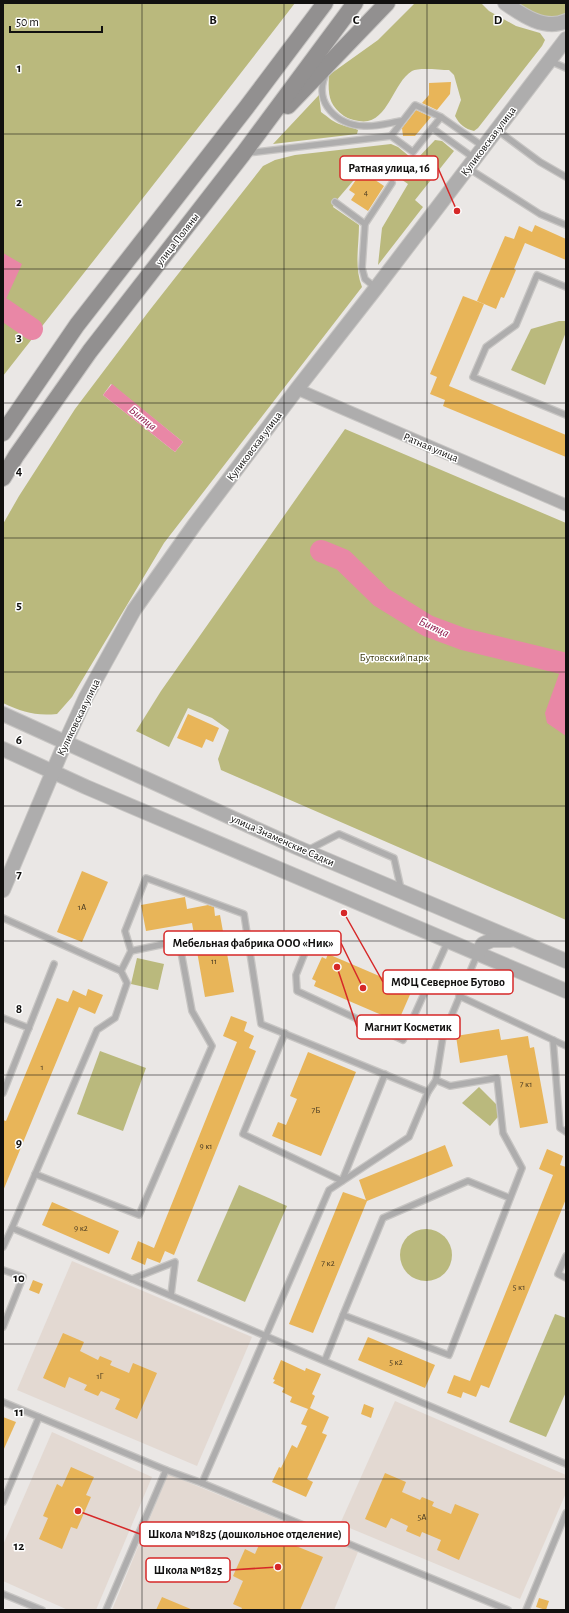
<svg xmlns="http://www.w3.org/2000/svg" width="569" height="1613" viewBox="0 0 569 1613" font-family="'Alegreya Sans',sans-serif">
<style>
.built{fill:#e3d9d2}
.green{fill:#bab97d;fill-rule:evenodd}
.water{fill:#e987a6}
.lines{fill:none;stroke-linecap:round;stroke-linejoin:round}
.river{stroke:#e987a6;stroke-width:22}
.building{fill:#e8b559}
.service-casing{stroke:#c7c5c3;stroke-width:8}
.minor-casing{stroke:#c7c5c3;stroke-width:13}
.tertiary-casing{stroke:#c7c5c3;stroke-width:16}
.secondary-casing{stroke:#c7c5c3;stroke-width:18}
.service{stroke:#aeadad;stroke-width:5.5}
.minor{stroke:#aeadad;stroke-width:11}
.tertiary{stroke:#aeadad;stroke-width:14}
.secondary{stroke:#929090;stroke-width:16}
.grid{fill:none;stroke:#11100f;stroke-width:1;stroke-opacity:0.55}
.labels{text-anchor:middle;stroke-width:3;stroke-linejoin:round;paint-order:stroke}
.number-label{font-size:9px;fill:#473922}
.street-label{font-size:11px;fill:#11100f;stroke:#fff}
.park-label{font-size:11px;fill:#3b3a0e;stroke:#fff}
.water-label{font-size:12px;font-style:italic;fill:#8c184b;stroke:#fff}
.grid-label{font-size:13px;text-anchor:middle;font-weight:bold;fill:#11100f;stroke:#fff;stroke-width:3;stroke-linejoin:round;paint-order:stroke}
.leader{fill:none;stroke:#d62828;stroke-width:1.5}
.callout-dot{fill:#d62828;stroke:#fff;stroke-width:1.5}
.callout{fill:#fff;stroke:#d62828;stroke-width:1.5}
.callout-label{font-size:12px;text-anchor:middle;font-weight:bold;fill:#11100f}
</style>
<rect width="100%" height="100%" fill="#eae7e5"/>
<g class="built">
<polygon points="72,1261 252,1337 197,1466 17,1390"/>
<polygon points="395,1401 566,1475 566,1493 520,1599 340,1524"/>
<polygon points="52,1432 152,1477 96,1610 68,1610 3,1581 3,1545"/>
<polygon points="168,1474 358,1552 334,1610 112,1610"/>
</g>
<g class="green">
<path d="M3,3h292c-96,125 -195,249 -292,373z"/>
<path d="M415,3h66l8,8 27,15 24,7 5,7 -3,6 -64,82 -4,3c-9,-2 -15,-7 -19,-15l6,-16 -7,-25 -5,-5c-9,0 -30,-3 -37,1 -20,12 -24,55 -53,50 -6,-1 -10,-2 -15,-5 -16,-11 -16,-23 -15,-41l49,-35z"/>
<path d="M516,3h50v11c-19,12 -33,-2 -50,-11z"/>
<path d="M319,95l2,17c7,5 13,11 21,13 5,2 10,2 16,5l-1,4 -84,10z"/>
<path d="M435,140l7,1 12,10 -39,49 8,7 -45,58 4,-37 26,-44 -36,-25 -37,43 -2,5 26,18c0,21 -5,42 3,62l-198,256 -92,154 -15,17c-23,2 -34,-2 -54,-11v-179l16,-28 56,-87 74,-98 114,-145 12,-6 20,-5 96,-11 7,3 17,14zM111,384l72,58 -8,10 -72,-57z"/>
<polygon points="559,321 566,321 566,332 545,385 511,370 531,329"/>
<polygon points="345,429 566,523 566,920 221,770 218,759 229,730 212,718 188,708 169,747 136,731 161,691"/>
<polygon points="137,958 164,964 158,990 131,984"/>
<polygon points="100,1051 146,1068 123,1131 77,1114"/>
<polygon points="479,1087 503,1111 490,1126 462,1103"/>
<polygon points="239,1185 287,1206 245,1302 197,1281"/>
<circle cx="426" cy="1255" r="26"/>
<polygon points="555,1314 566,1318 566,1392 546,1437 509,1422"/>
</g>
<g class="water">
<polygon points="3,253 22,264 6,299 34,320 24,333 3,315"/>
<polygon points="112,384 183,442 175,452 103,395"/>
<polygon points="566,662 566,736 547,723 545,713 563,663"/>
</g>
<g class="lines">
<g class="river">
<polyline points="3,309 32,329"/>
<polyline points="321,551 343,560 381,597 428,626 463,639 566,664"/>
</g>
</g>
<g class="building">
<polygon points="451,82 450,94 437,110 422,103 429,95 429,83"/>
<polygon points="416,110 431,117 415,136 403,136 402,128"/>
<polygon points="362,171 384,186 368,211 351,200 355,194 349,190"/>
<polygon points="535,225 566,239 566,260 525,243 514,269 516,270 504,298 501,297 496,309 477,301 505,236 514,239 519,226 532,232"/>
<polygon points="463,296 484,304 449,386 566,435 566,457 443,406 445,400 430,394 437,377 430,374"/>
<polygon points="188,714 219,728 213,742 206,739 202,748 177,738"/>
<polygon points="82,871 108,882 82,942 57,932"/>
<polygon points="185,897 187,909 208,905 214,907 215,916 220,915 234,992 205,997 192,923 146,931 141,905"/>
<polygon points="328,954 412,990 398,1022 314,986 316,981 312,979 322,957 326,959"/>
<polygon points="88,989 103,995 95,1014 79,1007 3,1191 3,1120 6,1121 57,998 68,1002 73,990 86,996"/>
<polygon points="231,1016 247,1022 244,1031 254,1036 249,1048 256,1051 174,1255 165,1251 160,1263 147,1258 145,1265 131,1259 138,1241 154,1248 237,1042 223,1036"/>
<polygon points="499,1029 501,1040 528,1036 530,1048 534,1047 548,1123 520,1128 507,1055 460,1063 456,1036"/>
<polygon points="308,1052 356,1072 321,1156 272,1136 278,1122 286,1125 297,1099 290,1096"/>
<polygon points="445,1145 453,1166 367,1201 313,1333 289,1324 343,1192 366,1200 359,1180"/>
<polygon points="547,1149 563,1156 560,1165 566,1167 566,1199 489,1388 481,1385 476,1397 463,1392 461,1398 447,1393 454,1375 470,1381 553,1175 539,1169"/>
<polygon points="52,1202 119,1231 109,1254 42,1225"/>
<polygon points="33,1280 43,1284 39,1294 29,1290"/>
<polygon points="63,1333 84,1342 80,1351 98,1360 100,1356 112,1361 110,1365 129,1373 133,1363 157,1373 137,1419 115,1409 120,1399 101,1391 98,1396 84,1390 87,1385 69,1377 65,1388 43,1378"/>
<polygon points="368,1337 435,1365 425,1388 358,1360"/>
<polygon points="281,1360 305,1371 306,1368 321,1374 312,1394 315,1396 310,1408 329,1417 322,1433 327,1435 307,1479 313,1482 306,1497 272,1482 279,1467 281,1468 292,1445 297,1448 307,1426 301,1424 308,1409 290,1402 292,1397 282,1392 284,1388 273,1383 275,1380 273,1379"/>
<polygon points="364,1404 374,1408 371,1418 361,1414"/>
<polygon points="3,1417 16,1422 3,1451"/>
<polygon points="71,1467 94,1477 86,1495 91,1497 77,1529 71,1527 62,1549 39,1539 48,1518 43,1516 57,1484 62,1487"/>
<polygon points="385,1473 406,1482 402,1492 420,1500 422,1497 434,1502 432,1506 451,1514 455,1504 479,1514 459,1560 437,1550 441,1540 422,1532 420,1537 406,1531 408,1526 391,1518 386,1528 365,1519"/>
<polygon points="264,1533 323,1557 300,1610 241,1610 242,1608 233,1604 243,1581 233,1576 245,1549 255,1554"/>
<polygon points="162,1597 193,1610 156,1610"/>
<polygon points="539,1598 549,1601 546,1610 536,1607"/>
</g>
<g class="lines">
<g class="service-casing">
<g id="service">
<polyline points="550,61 566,68"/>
<path d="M325,76c-11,27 12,49 39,50 12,1 25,-3 37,-5"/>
<polygon points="415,105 441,117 413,152 391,136"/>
<polyline points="441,117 484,147"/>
<polyline points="432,128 474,158"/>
<polyline points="497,130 540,162 566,177"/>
<polyline points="247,153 391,136"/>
<polyline points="468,168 540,214 566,225"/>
<polyline points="335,202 365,224"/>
<polyline points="566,287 537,275 516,325 486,347 473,377 566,415"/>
<polyline points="376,288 365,279 362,268 365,224 392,183"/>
<polyline points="308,850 339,834 394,858 401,889"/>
<polyline points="3,918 121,971"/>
<polyline points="306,950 296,975 297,991 403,1040 448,941"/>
<polyline points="459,996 566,1046"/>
<polyline points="3,1018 29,1028"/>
<polyline points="285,1033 243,1134 342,1181 385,1074"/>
<polyline points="553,1040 560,1128 566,1132"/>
<polyline points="3,1093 54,964"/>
<polyline points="35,1174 139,1215 212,1046 192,1011 179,941 131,951"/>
<polyline points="12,1228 97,1030 115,1018 127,983 121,971 131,951 125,931 146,878 244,914 261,1024 428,1092"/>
<polyline points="3,1247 12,1228 566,1464"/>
<polyline points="566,1256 558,1274 566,1278"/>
<polyline points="3,1270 23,1277 3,1327"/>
<polyline points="132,1279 175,1262 171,1295"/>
<polyline points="343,1315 383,1218 468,1181 510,1198"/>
<polyline points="325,1360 343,1315 449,1355 522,1168 503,1133 497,1078 450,1086 436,1080 443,1036 477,955"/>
<polyline points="3,1402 166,1470 202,1483 508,1610"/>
<polyline points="202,1483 329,1190 409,1137 428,1092 436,1080"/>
<polyline points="3,1502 39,1417"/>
<polyline points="3,1594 42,1610"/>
<polyline points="106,1610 166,1470"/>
<polyline points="526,1610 566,1513"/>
</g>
</g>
<g class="minor-casing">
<polyline id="minor" points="297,389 566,505"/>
</g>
<g class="tertiary-casing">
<g id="tertiary">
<path d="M505,3c17,12 40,28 61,18"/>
<polyline points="3,714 296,847 566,961"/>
<polyline points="3,749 86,787 566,991"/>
<polyline points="3,890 65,743 86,697 134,610 195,524 297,389 376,288 566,39"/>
<polyline points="478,953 483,944 492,940 510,940"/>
</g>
</g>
<g class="secondary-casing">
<g id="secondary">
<polyline points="288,106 387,3"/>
<polyline points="3,433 77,325 246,108 325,3"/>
<polyline points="3,478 16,456 90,351 243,154 355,3"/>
</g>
</g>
<use href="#service" class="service"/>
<use href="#minor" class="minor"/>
<use href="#tertiary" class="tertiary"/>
<use href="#secondary" class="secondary"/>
</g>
<path class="grid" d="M142,3v1607M284,3v1607M427,3v1607M3,134h563M3,269h563M3,403h563M3,538h563M3,672h563M3,806h563M3,941h563M3,1075h563M3,1210h563M3,1344h563M3,1479h563"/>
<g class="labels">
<g class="number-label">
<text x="366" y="195">4</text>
<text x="82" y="910">1А</text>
<text x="214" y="964">11</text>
<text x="42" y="1070">1</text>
<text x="526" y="1087">7 к1</text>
<text x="316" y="1113">7Б</text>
<text x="206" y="1149">9 к1</text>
<text x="81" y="1231">9 к2</text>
<text x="328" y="1266">7 к2</text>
<text x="519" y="1290">5 к1</text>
<text x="396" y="1365">5 к2</text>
<text x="100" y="1379">1Г</text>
<text x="422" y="1520">5А</text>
</g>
<g class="street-label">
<text transform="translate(488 141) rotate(-53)" y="4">Куликовская улица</text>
<text transform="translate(177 239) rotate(-52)" y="4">улица Поляны</text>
<text transform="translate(254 446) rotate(-53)" y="4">Куликовская улица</text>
<text transform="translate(431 447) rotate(23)" y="4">Ратная улица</text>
<text transform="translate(78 717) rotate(-64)" y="4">Куликовская улица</text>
<text transform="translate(283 840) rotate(24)" y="4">улица Знаменские Садки</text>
</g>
<g class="park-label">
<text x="394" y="661">Бутовский парк</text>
</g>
<g class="water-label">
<text transform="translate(143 418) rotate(39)" y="4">Битца</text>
<text transform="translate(434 627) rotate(25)" y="4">Битца</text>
</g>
</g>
<g class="grid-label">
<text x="213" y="24">B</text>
<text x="356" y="24">C</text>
<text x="498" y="24">D</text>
<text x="19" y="72">1</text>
<text x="19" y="206">2</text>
<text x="19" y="341">3</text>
<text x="19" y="475">4</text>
<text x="19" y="609">5</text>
<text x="19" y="744">6</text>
<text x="19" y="878">7</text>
<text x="19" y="1013">8</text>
<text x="19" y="1147">9</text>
<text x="19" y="1282">10</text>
<text x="19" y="1416">11</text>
<text x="19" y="1550">12</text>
</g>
<path class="leader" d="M457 211L438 168M363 988L341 943M344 913L383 982M337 967L357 1027M78 1511L140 1534M278 1567L230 1570"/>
<g class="callout-dot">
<circle cx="457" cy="211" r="4"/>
<circle cx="363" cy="988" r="4"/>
<circle cx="344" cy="913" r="4"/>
<circle cx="337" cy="967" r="4"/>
<circle cx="78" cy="1511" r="4"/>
<circle cx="278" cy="1567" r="4"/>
</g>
<g class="callout">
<rect x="340" y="156" width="98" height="24" rx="4"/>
<rect x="164" y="931" width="177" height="24" rx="4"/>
<rect x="383" y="970" width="130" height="24" rx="4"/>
<rect x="357" y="1015" width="103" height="24" rx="4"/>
<rect x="140" y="1522" width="209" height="24" rx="4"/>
<rect x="146" y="1558" width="84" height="24" rx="4"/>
</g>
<g class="callout-label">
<text x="389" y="172">Ратная улица, 16</text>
<text x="253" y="947">Мебельная фабрика ООО «Ник»</text>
<text x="448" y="986">МФЦ Северное Бутово</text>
<text x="408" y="1031">Магнит Косметик</text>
<text x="245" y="1538">Школа №1825 (дошкольное отделение)</text>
<text x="188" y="1574">Школа №1825</text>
</g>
<rect width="569" height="1613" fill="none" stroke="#11100f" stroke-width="8"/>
<path d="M10 26v6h92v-6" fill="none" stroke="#11100f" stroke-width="2"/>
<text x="16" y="26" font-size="12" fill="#11100f" stroke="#ffffff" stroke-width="3" paint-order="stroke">50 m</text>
</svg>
